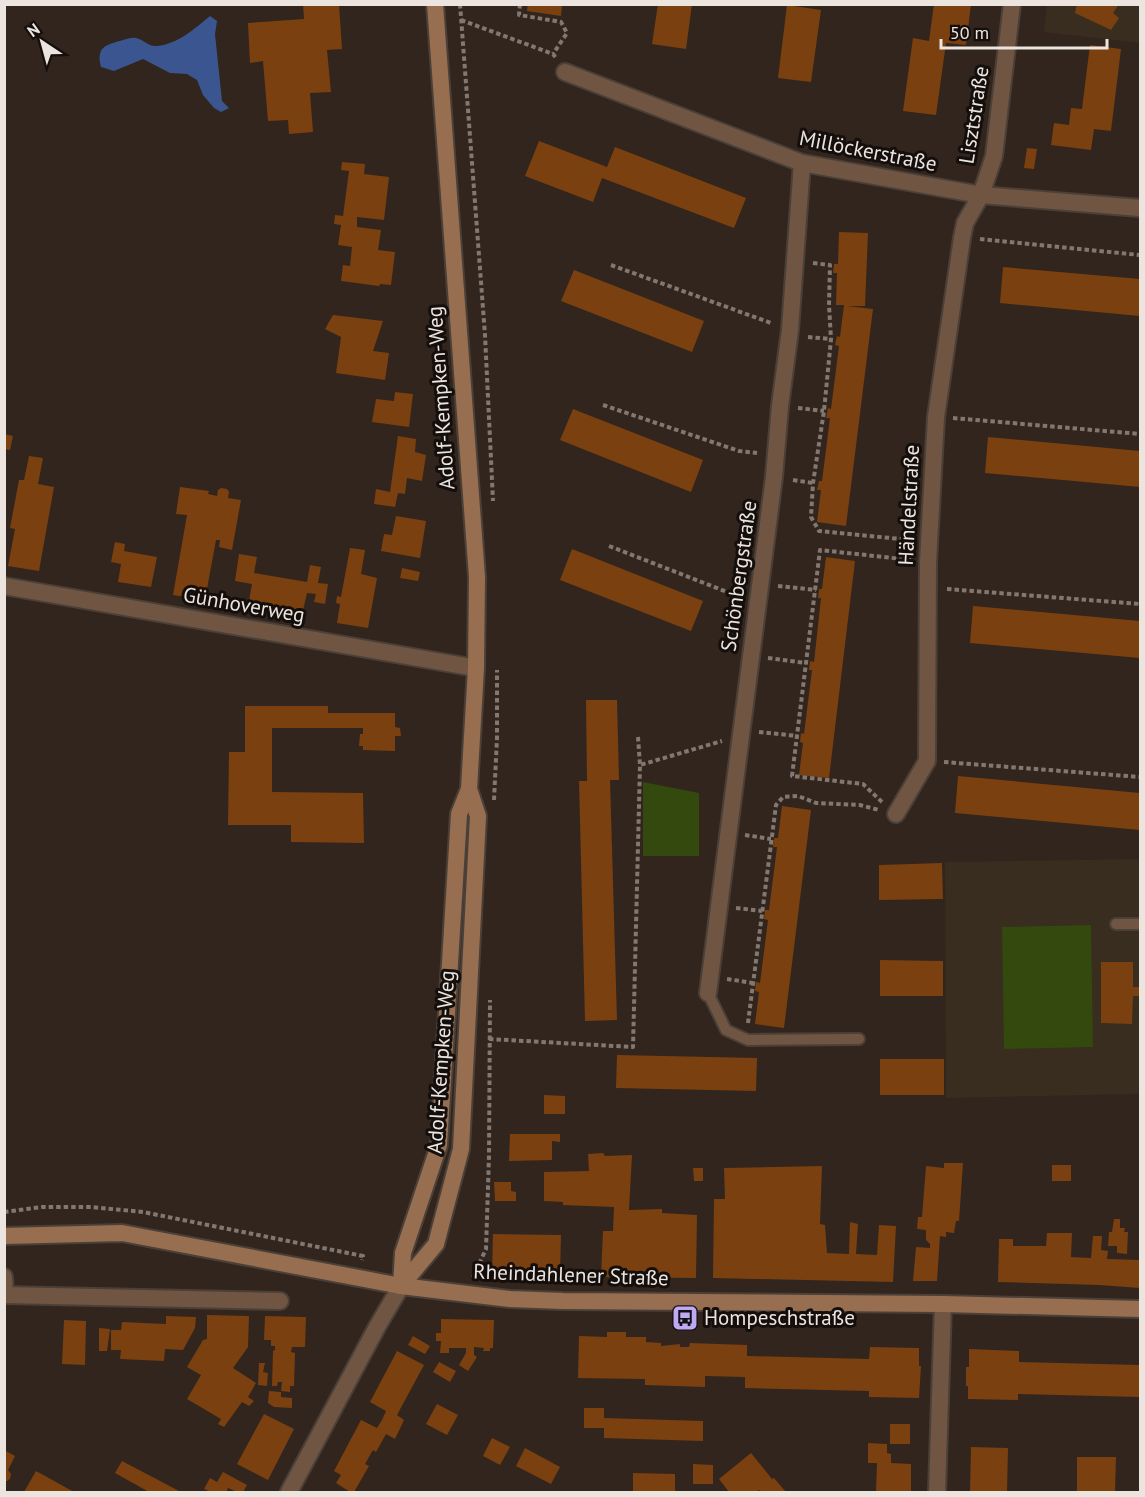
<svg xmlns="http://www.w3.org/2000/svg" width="1145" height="1497" viewBox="0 0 1145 1497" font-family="'PT Sans',sans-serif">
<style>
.education{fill:#382d1e}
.green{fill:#33490e}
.water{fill:#3a558f}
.building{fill:#7b400f}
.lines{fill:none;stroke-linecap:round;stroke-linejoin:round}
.service-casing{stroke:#4b4038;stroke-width:14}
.minor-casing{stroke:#4b4038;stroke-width:20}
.secondary-casing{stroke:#4b4038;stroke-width:20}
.path{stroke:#827871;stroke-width:4;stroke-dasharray:4.5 3;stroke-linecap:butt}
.service{stroke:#705543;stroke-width:10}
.minor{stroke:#705543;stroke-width:16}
.secondary{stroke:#986e51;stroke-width:16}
.labels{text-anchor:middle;stroke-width:6;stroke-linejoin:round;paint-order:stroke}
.street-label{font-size:21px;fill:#ece4df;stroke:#140f0c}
.poi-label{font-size:21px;fill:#ece4df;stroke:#140f0c;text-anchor:start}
</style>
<rect width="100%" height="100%" fill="#31251d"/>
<g class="education">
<polygon points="1047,5 1140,5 1140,43 1044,32"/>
<polygon points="1140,859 1140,1094 946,1098 945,862"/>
</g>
<g class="green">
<polygon points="643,782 699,793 699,856 643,856"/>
<polygon points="1091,925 1093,1047 1004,1049 1002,927"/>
</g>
<path class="water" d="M210,16l7,5 -2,13 7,67 7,7 -8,4 -7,-4 -11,-13 -6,-15 -10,-6 -17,-1 -27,-14 -29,12 -13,-4c-5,-20 4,-22 22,-27 4,-1 9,-3 13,-2 9,2 12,9 21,8 21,-2 37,-17 53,-30z"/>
<g class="building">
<polygon points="303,4 339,4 342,49 327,50 331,92 310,93 313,132 289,134 288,120 268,121 263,61 250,63 248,23 304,19"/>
<polygon points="528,4 562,4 561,16 527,11"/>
<polygon points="658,4 692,4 686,49 652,44"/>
<polygon points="934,4 971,4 966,45 946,43 936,115 903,111 913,38 929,41"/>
<polygon points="1077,4 1119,4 1113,13 1119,18 1111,30 1075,13"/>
<polygon points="787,5 821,10 811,82 778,78"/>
<polygon points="1090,45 1121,49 1111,131 1094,129 1091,150 1051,145 1054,123 1069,125 1071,108 1082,109"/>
<polygon points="539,141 607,167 615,147 746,198 734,228 602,178 593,202 525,176"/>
<polygon points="1027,148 1037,149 1034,169 1024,168"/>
<polygon points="342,162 365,164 364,174 389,177 384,220 357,217 357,227 381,230 378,250 395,252 391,285 380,284 379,286 341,281 343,265 350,266 352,247 338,245 341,225 334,224 335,215 343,216 349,171 341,170"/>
<polygon points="839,232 868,233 865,306 847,306 873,309 846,526 817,522 821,490 817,490 819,481 822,481 830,418 826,418 828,408 831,409 839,346 835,345 837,336 840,337 844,305 836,305 837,273 833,273 834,264 838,264"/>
<polygon points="1003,267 1140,279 1140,316 1000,303"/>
<polygon points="574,270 704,321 692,352 561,301"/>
<polygon points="333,315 383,321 373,351 389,353 385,380 336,373 341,337 325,329"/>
<polygon points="395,392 413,394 409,427 372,422 376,399 394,401"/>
<polygon points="573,409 703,460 691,492 560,440"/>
<polygon points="4,434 13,436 10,450 4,449"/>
<polygon points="398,436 416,439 415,452 426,455 422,481 407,478 405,494 398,493 395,507 374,504 376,489 390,492"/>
<polygon points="988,437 1140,451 1140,487 985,473"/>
<polygon points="29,456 43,458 38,484 54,487 39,571 8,566 15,529 10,528 19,480 24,480"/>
<polygon points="180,487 209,491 208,494 217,496 218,490 221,488 227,489 229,492 228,498 241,500 232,550 219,547 220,540 216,540 205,600 173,595 187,515 176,514"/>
<polygon points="396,516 426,521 420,558 381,551 384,534 392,535"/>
<polygon points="115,542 125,544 124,551 157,557 151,587 118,582 121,564 111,562"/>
<polygon points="350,548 365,550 361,574 377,578 368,628 337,623 340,604 336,603 337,596 341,597"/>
<polygon points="572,549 703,601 691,631 560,580"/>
<polygon points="239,554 257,557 254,573 307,582 310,565 321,567 318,583 328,584 325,604 314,602 316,594 307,593 302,615 248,606 252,584 235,581"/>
<polygon points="826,557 855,561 829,778 799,775 803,743 800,742 801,733 804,734 812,670 809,670 810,661 814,662 821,598 818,598 819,589 822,589"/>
<polygon points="402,568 420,572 418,581 400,578"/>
<polygon points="973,606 1140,621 1140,658 970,643"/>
<polygon points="586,700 617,700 619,780 610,780 617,1020 585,1021 579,781 587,781"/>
<polygon points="245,706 328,706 328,713 395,713 395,727 400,728 401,736 395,736 395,751 363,750 363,746 359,746 360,734 363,734 363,728 272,728 272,792 363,793 364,843 291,842 291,825 228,825 229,752 245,752"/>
<polygon points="958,776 1140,793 1140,830 955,813"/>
<polygon points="782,806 811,810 784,1028 755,1024 759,992 755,991 756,982 760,983 768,920 764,919 765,910 769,910 777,847 773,847 774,838 778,838"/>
<polygon points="942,863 943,899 879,900 879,865"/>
<polygon points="880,960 943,961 943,996 880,996"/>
<polygon points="1101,962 1133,962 1133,987 1140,987 1140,996 1133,996 1132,1024 1101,1023"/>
<polygon points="617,1055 757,1058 756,1091 616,1088"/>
<rect x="880" y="1059" width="64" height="36"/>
<polygon points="544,1095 565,1096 565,1114 544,1114"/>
<polygon points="510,1134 560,1134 560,1142 552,1141 552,1160 509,1161"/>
<polygon points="603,1153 605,1156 632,1155 629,1210 662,1209 662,1213 697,1215 696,1278 601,1277 603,1231 613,1231 614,1207 563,1205 563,1202 544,1201 544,1172 589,1171 588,1154"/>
<polygon points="944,1163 963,1163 959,1221 956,1221 954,1233 946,1232 946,1237 940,1236 937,1281 913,1281 916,1247 930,1248 930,1244 926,1240 926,1230 917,1229 918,1217 922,1217 926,1166 944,1168"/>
<rect x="1052" y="1165" width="19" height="16"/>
<polygon points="822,1166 820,1224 825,1225 827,1253 849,1254 850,1222 858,1224 856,1254 877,1255 879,1225 896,1226 893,1282 713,1278 714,1199 725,1199 724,1168"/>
<polygon points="693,1168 703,1168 703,1181 694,1181"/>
<polygon points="494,1182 511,1182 511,1191 516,1192 516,1201 495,1201"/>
<polygon points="1114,1219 1120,1219 1120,1228 1125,1228 1124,1232 1128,1232 1127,1254 1117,1253 1117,1246 1108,1246 1109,1232 1112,1232"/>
<polygon points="1047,1233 1072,1233 1071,1257 1091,1258 1093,1236 1102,1236 1101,1250 1108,1251 1107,1259 1140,1260 1140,1288 1099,1285 998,1282 999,1239 1013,1239 1013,1246 1046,1246"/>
<polygon points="493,1234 561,1235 560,1274 492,1273"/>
<polygon points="207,1315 249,1316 248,1347 233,1368 256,1383 248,1397 254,1401 249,1406 242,1402 224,1427 218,1424 221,1419 187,1399 201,1375 187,1367 203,1340 207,1339"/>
<polygon points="166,1316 196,1317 195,1328 183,1350 165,1349 164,1361 120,1359 121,1350 111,1350 111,1330 121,1330 122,1322 166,1324"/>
<polygon points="265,1316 306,1317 305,1347 292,1347 291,1352 295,1353 294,1386 290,1386 290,1392 281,1391 282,1382 278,1382 277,1386 272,1386 273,1351 275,1350 275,1346 271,1346 271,1340 264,1340"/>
<polygon points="441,1319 494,1320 493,1348 490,1348 490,1351 483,1351 484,1348 474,1347 474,1355 477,1357 468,1371 459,1365 466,1353 466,1348 449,1348 449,1353 440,1353 441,1341 436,1341 436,1333 441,1333"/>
<polygon points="64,1320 86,1321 85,1365 62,1364"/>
<polygon points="99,1328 110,1329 107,1351 99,1351"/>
<polygon points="607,1332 626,1332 626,1337 646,1337 646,1342 661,1343 661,1346 680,1344 680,1347 689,1347 690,1343 747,1345 747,1356 869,1359 870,1347 919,1348 919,1366 921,1366 919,1398 869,1397 869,1391 745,1388 745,1377 705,1376 705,1387 645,1385 645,1379 578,1378 579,1336 607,1337"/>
<polygon points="413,1336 430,1346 425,1354 408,1345"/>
<polygon points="969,1349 1019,1351 1019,1362 1140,1365 1140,1397 1018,1394 1018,1400 968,1399 968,1386 966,1386 966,1367 969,1367"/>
<polygon points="397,1351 424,1365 397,1415 404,1420 395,1439 386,1434 376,1452 373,1450 365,1464 369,1466 354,1492 350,1492 336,1483 341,1475 334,1471 361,1420 377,1428 382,1420 386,1411 370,1402"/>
<polygon points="439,1362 456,1371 450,1382 433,1372"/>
<polygon points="259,1363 265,1363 263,1372 268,1373 267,1386 258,1385"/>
<polygon points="269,1391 281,1392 281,1397 292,1398 292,1408 274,1407 268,1403"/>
<polygon points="437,1404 458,1415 447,1435 426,1424"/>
<polygon points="584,1408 604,1408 604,1418 703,1421 703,1441 604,1438 604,1428 584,1428"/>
<polygon points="264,1414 294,1429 268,1480 237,1464"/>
<rect x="890" y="1424" width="20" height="20"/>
<polygon points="492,1438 510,1447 500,1465 483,1456"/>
<polygon points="868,1443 887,1444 887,1453 891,1454 891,1463 911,1464 911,1492 876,1492 877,1463 868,1463"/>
<polygon points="971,1447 1008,1448 1007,1492 970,1492"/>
<polygon points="525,1448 560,1467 551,1484 516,1466"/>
<polygon points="4,1450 15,1456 8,1470 11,1474 10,1479 7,1481 4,1481"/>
<polygon points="751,1453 772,1479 774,1478 786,1492 762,1492 759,1490 756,1492 729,1492 719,1479"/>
<polygon points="1077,1457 1116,1457 1115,1492 1077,1492"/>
<polygon points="122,1461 181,1492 149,1492 115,1473"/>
<polygon points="693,1464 713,1465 713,1484 693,1484"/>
<polygon points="36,1471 74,1492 24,1492"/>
<polygon points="223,1472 247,1485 243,1492 237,1492 228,1488 226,1492 211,1492 204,1489 210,1478 217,1482"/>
<polygon points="633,1473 675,1474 675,1492 633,1492"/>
</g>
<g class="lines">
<g class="service-casing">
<g id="service">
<polyline points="1116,924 1140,924"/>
<polyline points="708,993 726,1030 748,1040 859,1039"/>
</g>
</g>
<g class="minor-casing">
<g id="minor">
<polyline points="565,72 802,163 981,195 1140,208"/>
<polyline points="4,586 476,668"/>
<polyline points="896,814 927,761 928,562 936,417 962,238 965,223 981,195 994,156 1012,4"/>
<polyline points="708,993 774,477 780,406 790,330 802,163"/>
<polyline points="4,1277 5,1295"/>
<polyline points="4,1295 280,1301"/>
<polyline points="289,1492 377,1327 401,1286"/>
<polyline points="937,1492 943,1304"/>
</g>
</g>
<g class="secondary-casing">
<g id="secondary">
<polyline points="4,1236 122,1233 401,1286 510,1299 563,1301 943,1304 1140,1309"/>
<polyline points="401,1286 403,1253 439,1145 459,814 469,789 476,668 477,577 435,4"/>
<polyline points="401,1286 436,1244 461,1149 478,816 469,789"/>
</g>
</g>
<g class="path">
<polyline points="460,4 485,335 493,501"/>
<polyline points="520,4 519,15 561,22 567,33 553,54"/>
<polyline points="461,20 553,54 556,58"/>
<polyline points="980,239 1140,255"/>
<polyline points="813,263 830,265 829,305 831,339 824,411 813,483 811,517 819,531 911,540"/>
<polyline points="611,265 771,323"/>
<polyline points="808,337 831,339"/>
<polyline points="603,405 739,451 757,453"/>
<polyline points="798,408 824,411"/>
<polyline points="953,418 1140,434"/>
<polyline points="793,480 813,483"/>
<polyline points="609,546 740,597"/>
<polyline points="778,586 816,590"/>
<polyline points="947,589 1140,604"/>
<polyline points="768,658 806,663"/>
<polyline points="759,732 797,736"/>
<polyline points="638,737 640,765"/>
<polyline points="944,762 1140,777"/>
<polyline points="494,800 497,738 497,670"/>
<polyline points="882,802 863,784 792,776 820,550 911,560"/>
<polyline points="745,835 771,839"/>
<polyline points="736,908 762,911"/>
<polyline points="727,979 753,983"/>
<polyline points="748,1023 776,805 783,797 798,796 816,803 860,805 879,810"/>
<polyline points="489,1039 633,1047 640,765 722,741"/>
<polyline points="4,1212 42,1207 91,1207 143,1212 363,1256 362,1260"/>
<polyline points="473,1277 486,1249 489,1156 490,1000"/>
</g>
<use href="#service" class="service"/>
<use href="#minor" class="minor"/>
<use href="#secondary" class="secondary"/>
</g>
<defs>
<g id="bus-square" transform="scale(1.35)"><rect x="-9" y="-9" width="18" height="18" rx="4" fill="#bfa9f4" stroke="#140f0c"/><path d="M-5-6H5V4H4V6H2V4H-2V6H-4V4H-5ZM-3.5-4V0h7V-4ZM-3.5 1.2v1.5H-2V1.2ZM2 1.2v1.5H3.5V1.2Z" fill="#111"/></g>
</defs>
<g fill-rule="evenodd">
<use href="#bus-square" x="685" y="1318"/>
</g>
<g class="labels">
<g class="street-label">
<text transform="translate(974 115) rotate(-81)" y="7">Lisztstraße</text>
<text transform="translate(868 151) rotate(11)" y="7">Millöckerstraße</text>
<text transform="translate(441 398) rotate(-94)" y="7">Adolf-Kempken-Weg</text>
<text transform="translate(909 505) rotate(-87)" y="7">Händelstraße</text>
<text transform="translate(739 576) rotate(-82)" y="7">Schönbergstraße</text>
<text transform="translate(244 605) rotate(10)" y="7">Günhoverweg</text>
<text transform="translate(441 1062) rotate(-86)" y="7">Adolf-Kempken-Weg</text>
<text transform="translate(571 1275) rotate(2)" y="7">Rheindahlener Straße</text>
</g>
<g class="poi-label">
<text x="704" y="1325">Hompeschstraße</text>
</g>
</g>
<rect width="1145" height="1497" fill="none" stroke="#ece4df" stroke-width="12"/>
<g transform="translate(42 42) rotate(324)" stroke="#140f0c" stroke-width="4.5" paint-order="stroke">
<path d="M0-4.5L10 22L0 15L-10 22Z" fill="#ece4df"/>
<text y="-9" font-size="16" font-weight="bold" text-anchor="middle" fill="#ece4df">N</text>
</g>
<path d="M941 39v9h166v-9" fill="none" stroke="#ece4df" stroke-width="3"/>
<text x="950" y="39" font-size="18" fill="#ece4df" stroke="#140f0c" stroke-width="4.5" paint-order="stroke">50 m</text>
</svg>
